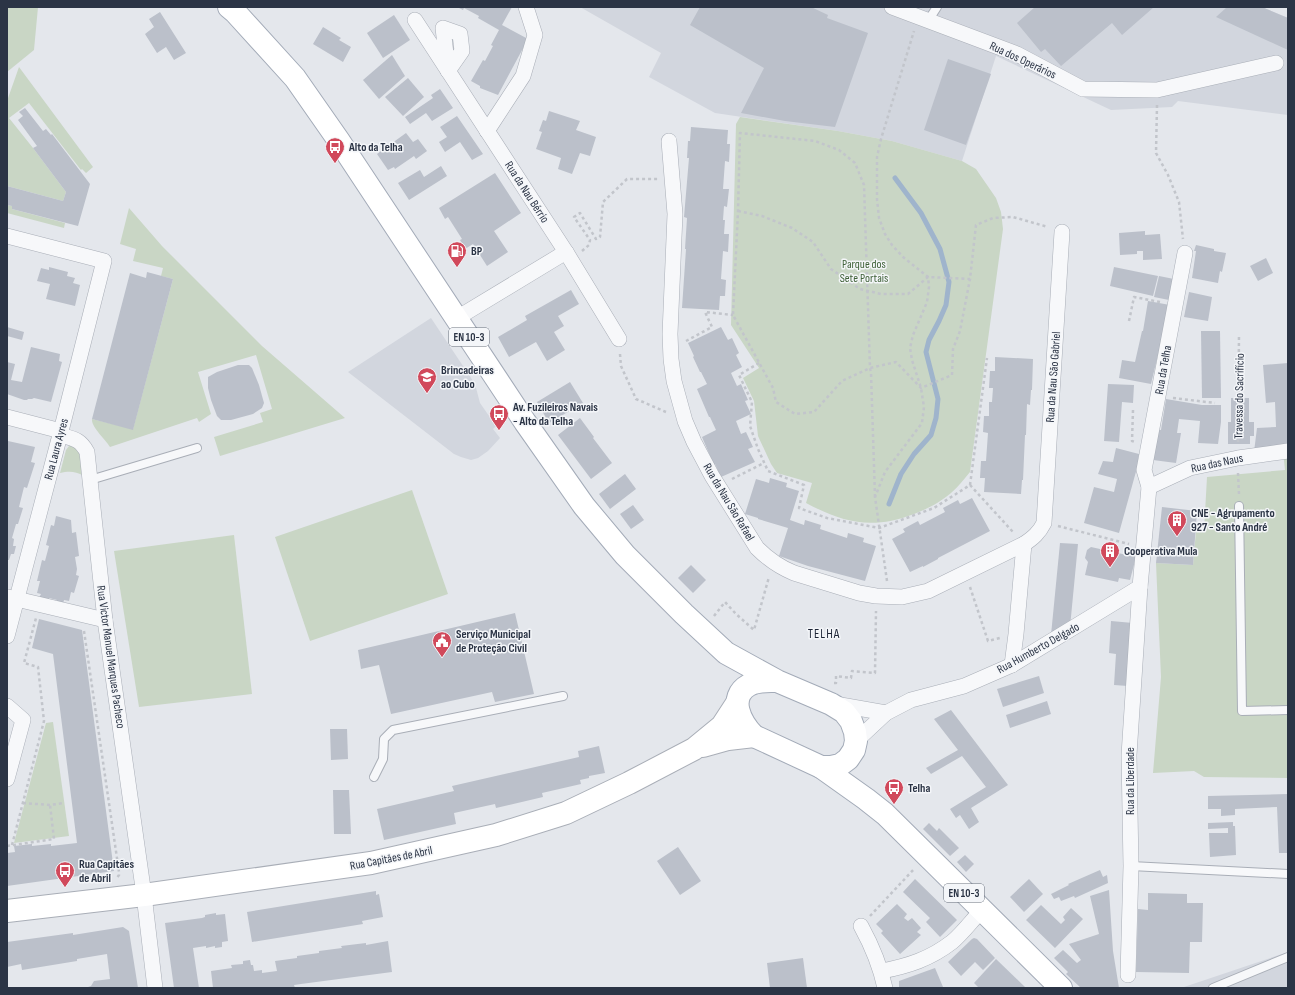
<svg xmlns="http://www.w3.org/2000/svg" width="1295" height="995" viewBox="0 0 1295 995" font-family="'Sofia Sans Condensed',sans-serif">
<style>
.built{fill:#d2d6de}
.green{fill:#c9d6c5}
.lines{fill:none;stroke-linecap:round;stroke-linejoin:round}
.stream{stroke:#9fb4cc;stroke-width:5}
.building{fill:#bbc0ca}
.lane-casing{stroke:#a9aeb7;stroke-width:10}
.street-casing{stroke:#a9aeb7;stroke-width:16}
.secondary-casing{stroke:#a9aeb7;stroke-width:24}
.primary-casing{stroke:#a3abb8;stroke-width:24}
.path{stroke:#c2c5cb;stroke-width:2.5;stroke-dasharray:3 3;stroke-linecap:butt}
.lane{stroke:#f7f8fa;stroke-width:8}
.street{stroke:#f7f8fa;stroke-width:15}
.secondary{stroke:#fff;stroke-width:22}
.primary{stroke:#fff;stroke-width:22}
.labels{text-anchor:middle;stroke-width:3;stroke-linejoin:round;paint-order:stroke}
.shield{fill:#f4f6f9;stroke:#676e7b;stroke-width:1}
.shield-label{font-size:11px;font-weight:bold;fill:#2b3445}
.street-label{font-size:12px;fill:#2b3445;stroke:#f4f6f9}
.poi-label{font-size:12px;font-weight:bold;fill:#2b3445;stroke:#f4f6f9;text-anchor:start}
.park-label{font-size:12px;fill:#3f6138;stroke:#f4f6f9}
.neighbourhood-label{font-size:13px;letter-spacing:1px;fill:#1d2536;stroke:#f4f6f9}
</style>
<rect width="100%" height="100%" fill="#e4e7ec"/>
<g class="built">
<polygon points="580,7 1262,7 1288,18 1288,115 1178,101 1172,107 1111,110 996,56 962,161 892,141 838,131 715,113 649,77 661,53"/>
<polygon points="431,318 475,384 480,403 496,426 493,429 500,438 488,451 478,458 471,460 461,457 454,454 348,372"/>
<polygon points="1288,952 1288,988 1181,988"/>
</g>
<g class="green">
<polygon points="7,7 38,7 34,50 7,72"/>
<polygon points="19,67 93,167 86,173 82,169 81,170 29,103 9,118 33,148 66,192 63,201 7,186 7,101"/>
<path d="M740,117l98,14 54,10 70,20 14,8 20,29 5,14 2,17 -33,243c-6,7 -12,15 -19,21 -12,10 -22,15 -37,21 -42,16 -70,9 -108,-11l6,-20 -35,-10 -6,-9 -13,-28 -4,-35 -11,-23 16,-10 -28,-43 5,-201z"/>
<polygon points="7,205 12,206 12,209 65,223 64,228 7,213"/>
<path d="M129,208l33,38 100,100 83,72 -125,38 -6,-19 49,-15 -3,-9 12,-4 -16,-54 -58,17 13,42 -12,8 -2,-4 -87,29c-5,-8 -19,-20 -18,-28l41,10 40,-150 -12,-3 2,-8 -30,-7 3,-12 -16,-5z"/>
<path d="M69,446h3l7,5 5,25c-9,-5 -15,-5 -24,-3l6,-23z"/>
<polygon points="1283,451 1288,451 1288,778 1204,777 1194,771 1153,773 1161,677 1156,563 1193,565 1196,531 1204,531 1207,477 1285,470"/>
<polygon points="412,490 448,594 310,641 275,537"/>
<polygon points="234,535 252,694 139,707 114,551"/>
<polygon points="53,722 69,836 14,843 46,723"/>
</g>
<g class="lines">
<polyline class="stream" points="889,504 901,474 914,454 931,435 936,418 938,399 926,352 929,340 939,321 946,305 949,282 940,249 921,213 895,178"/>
</g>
<g class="building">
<polygon points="457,7 512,7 502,25 528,39 498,95 480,88 480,86 471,81 483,60 485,61 493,46 491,45 499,30 478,18 479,16 464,8 463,10"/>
<polygon points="700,7 811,7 828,15 827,18 868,33 835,127 785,121 741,113 764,68 690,25"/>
<polygon points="1035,7 1154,7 1122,35 1112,23 1061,66 1045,49 1041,52 1017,23"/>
<polygon points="1227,7 1262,7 1288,18 1288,50 1216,17"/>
<polygon points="160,12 186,53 174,60 166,47 157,53 145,34 154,27 149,19"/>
<polygon points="394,15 410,40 383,58 367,33"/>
<polygon points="323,27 341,38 339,40 351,47 343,62 313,44"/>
<polygon points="392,55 405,76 379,99 363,80"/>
<polygon points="948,59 991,74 966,145 924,130"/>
<polygon points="408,78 424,97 403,116 385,97"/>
<polygon points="440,89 453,108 432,121 426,113 410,124 405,117 433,98 431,95"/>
<polygon points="25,108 43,131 46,129 51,135 52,134 90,184 78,226 12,209 12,206 7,205 7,186 63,201 66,192 33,148 37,146 18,120 23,116 19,112"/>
<polygon points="549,111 580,121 576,130 596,137 590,156 580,153 572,174 558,169 561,158 536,149 542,132 539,131 543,120 546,121"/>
<polygon points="457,116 483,154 472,160 460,142 445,152 439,142 447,137 440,127"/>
<polygon points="691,127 728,130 727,144 730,144 729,162 725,161 723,189 729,189 727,207 724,206 723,220 725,220 724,234 729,234 728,252 723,251 721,279 726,280 725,296 720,296 719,310 682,308 686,249 685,249 687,218 684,217 689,158 687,158 688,141 690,141"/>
<polygon points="406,133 413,142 418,139 427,151 416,159 414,156 395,169 394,167 388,170 377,154"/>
<polygon points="441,166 447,176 409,200 398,183 420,170 424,177"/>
<polygon points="495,173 521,213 494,231 508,252 487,266 473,244 465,249 460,240 462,239 448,217 445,219 439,208"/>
<polygon points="1145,231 1145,235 1160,234 1162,259 1143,260 1143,251 1137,251 1137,254 1120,255 1119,233"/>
<polygon points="1196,245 1214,249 1214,251 1226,253 1222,272 1220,271 1218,283 1192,278 1196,251 1194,251"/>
<polygon points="1266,258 1273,273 1258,281 1250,266"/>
<polygon points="49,267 68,272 67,276 75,278 73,283 80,285 75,306 46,299 50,284 37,281 41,268 49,270"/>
<polygon points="1114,267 1158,276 1153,296 1110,286"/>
<polygon points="147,272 173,279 133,430 92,419 130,273 146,278"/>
<polygon points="1159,276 1174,279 1169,300 1154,297"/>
<polygon points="571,290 579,304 558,316 564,326 554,332 565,350 547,361 536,342 509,357 498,337 527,320 525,316"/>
<polygon points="1189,292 1212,297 1208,321 1184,317"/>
<polygon points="1148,301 1170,305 1151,384 1119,378 1122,360 1135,362 1142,331 1143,331"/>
<polygon points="7,327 24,332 22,340 7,336"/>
<polygon points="721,327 728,340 732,338 739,353 736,355 742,367 731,373 737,386 741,384 748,400 745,401 751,414 736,421 741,434 746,432 753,447 748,449 755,462 721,477 715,464 714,465 702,437 716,430 710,417 709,417 697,389 707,384 701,372 700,372 693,357 694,356 688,343"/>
<polygon points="1201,331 1220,331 1221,398 1202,398"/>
<polygon points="31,347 60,354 59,361 62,362 51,402 34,398 32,399 28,399 27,400 24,400 7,394 7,362 15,364 11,380 22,382"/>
<polygon points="995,357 1033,359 1032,390 1031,390 1030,405 1027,404 1026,435 1025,435 1023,480 1022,480 1021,494 984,492 985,478 980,478 981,461 986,461 988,433 983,432 984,416 989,416 989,402 992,402 993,388 989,388 990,371 995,371"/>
<polygon points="1288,363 1288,450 1254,452 1257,428 1276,427 1275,402 1266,403 1263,365"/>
<polygon points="238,365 249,365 252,368 259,385 264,403 262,408 253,414 231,420 221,420 217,416 211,400 208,388 208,377 217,372"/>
<polygon points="570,382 583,403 549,423 537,402"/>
<polygon points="1108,384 1134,385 1133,403 1122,402 1119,442 1104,441"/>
<polygon points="1231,398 1249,398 1249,422 1254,422 1254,436 1250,436 1250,444 1228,444 1228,422 1231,422"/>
<polygon points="1166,399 1202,405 1221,405 1221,422 1218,444 1198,443 1200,421 1179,419 1177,433 1181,433 1176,463 1153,460 1157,430 1161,430"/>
<polygon points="580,418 594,437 593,438 612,463 591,479 558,435"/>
<polygon points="8,441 35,447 31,462 35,463 27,488 24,487 19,507 23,508 18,524 16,524 12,538 14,539 13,546 16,546 14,554 11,554 9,560 7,560 7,446"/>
<polygon points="1116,448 1139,454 1137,468 1119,533 1084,523 1094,487 1114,492 1117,479 1098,474 1103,461 1113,462"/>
<polygon points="625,474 636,489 610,509 599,494"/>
<polygon points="770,478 787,483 786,487 799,491 790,520 804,525 805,520 821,525 820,529 847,538 848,533 864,538 863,542 876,546 865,581 808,566 779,556 788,528 758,519 758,518 745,514 756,479 769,483"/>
<polygon points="972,498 990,531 938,558 938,559 923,567 923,566 910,572 892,539 905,532 903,529 918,521 920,525 945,512 943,508 958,500 960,504"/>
<polygon points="633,505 644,520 631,529 620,514"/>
<polygon points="1162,507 1197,511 1193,565 1156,563"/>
<polygon points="56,516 71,520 72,533 76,532 79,556 75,557 77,569 76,575 79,576 74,593 71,592 69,601 64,600 63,604 56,602 57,600 49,598 49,600 39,598 41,594 37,593 40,581 37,581 42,560 45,561 49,546 46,545 51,525 54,526"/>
<polygon points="1060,543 1078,544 1070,627 1051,635"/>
<polygon points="1091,547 1136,557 1130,580 1119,578 1118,582 1085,575 1088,562 1085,558 1087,550"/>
<polygon points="691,565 706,580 693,593 678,578"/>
<polygon points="515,613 534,694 495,702 492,692 391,714 379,665 361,669 358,650"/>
<polygon points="39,619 82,630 114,871 7,886 7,853 15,852 14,846 32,844 32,846 51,844 51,846 77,843 53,654 32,648"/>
<polygon points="1111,621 1133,623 1128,686 1114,685 1116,654 1109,653"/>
<polygon points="1039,676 1044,693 1003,707 997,689"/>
<polygon points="1047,701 1051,714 1010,728 1006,715"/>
<polygon points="951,710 1008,785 971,808 979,822 969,829 960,815 956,818 950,809 986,787 962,756 931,774 926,768 958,750 934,719"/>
<polygon points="330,729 347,729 348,759 331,760"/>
<polygon points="599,746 605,773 589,776 589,778 580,780 581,784 542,793 543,797 496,808 495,804 454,813 456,824 384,840 377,809 454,791 452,786 579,757 578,751"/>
<polygon points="333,790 349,790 351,834 334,834"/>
<polygon points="1288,794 1288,853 1279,853 1277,807 1235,809 1235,815 1221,816 1221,809 1208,809 1208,796"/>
<polygon points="1233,822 1233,826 1235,826 1236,855 1210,857 1209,833 1228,833 1228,828 1208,829 1208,823"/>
<polygon points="929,823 937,831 939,828 959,848 950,856 923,829"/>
<polygon points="678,847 701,881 680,895 657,861"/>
<polygon points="965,855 974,864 966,872 957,862"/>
<polygon points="1100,870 1103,877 1107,875 1108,883 1075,898 1074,896 1061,901 1059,897 1054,899 1051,894 1069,885 1068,884"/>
<polygon points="915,879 957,920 940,937 926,922 930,918 903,892"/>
<polygon points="1029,879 1043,894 1024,912 1010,897"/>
<polygon points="1109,890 1113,951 1119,988 1081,988 1066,974 1068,972 1054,958 1063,950 1077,963 1081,960 1069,944 1099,934 1090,896"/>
<polygon points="376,891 376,895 379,894 383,917 362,921 363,924 252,942 247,912"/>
<polygon points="1148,893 1187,894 1187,903 1203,903 1202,942 1190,942 1189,973 1136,972 1138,909 1148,910"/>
<polygon points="897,904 907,914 904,918 908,921 912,918 921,928 917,932 921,935 900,954 881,933 883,931 876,924"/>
<polygon points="1041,905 1061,924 1065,920 1063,917 1071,908 1083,919 1055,948 1026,920"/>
<polygon points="216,913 216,915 225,914 228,941 222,942 222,947 215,948 215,946 206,948 206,946 193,948 199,988 174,988 165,923 202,918 205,917 205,915"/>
<polygon points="123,927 129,931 138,988 85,988 91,986 94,981 110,979 107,954 77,959 77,961 22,970 21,964 7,967 7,942 73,933 73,935"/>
<polygon points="974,938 977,939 995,958 983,970 975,962 961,976 948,962 972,939"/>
<polygon points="388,941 392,972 301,984 294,985 295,988 213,988 211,971 232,968 231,965 243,964 243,961 250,960 251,965 253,965 254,971 262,970 262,973 277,971 275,961 297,958 297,956 319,953 319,951 342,948 341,946 366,943 366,945"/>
<polygon points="803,958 807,988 770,988 767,963"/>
<polygon points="996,959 1026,988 979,988 974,983"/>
<polygon points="935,968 943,987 940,988 899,988 899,981"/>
</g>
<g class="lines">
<g class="lane-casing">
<g id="lane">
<polyline points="928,21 937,7"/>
<polyline points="90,480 197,448"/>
<polyline points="1239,506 1242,711 1288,710"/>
<polyline points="374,777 383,759 384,739 393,730 563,696"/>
<polyline points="1131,866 1288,874"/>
<polyline points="1213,988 1288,957"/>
</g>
</g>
<g class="street-casing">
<g id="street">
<polyline points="892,7 1017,54 1083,89 1157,90 1276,63"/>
<polyline points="415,20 566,252 619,339"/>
<polygon points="443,28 460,34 462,51 448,71"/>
<polyline points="487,131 523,76 535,35 526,7"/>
<path d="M669,141l6,73 -5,120 1,25 3,22 11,40 9,21 18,34 45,72c11,11 22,19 37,25l65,20 17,3 26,1 26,-6 96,-47c9,-6 15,-11 20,-21l18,-291"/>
<polyline points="7,236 104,261 60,435 7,636"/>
<polyline points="457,318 566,252"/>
<polyline points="7,417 61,431"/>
<path d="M60,435c14,4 20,4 27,17l18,168 39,275 11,93"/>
<polyline points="1149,487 1190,468 1238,458 1288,451"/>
<polyline points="8,597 105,620"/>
<polyline points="1012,665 1016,634 1024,544"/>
<polyline points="835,704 886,713"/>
<polyline points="7,706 23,720 7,779"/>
<polyline points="856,741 886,713 911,700 964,686 1012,665 1140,587"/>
<path d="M861,926c11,20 19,39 24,62"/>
<path d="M882,971c26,-5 48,-12 70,-29 10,-8 21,-23 30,-32"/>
<polyline points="1128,975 1131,866 1129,755 1140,587 1149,487 1144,470 1185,253"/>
</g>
</g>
<g class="secondary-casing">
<g id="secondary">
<polyline points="703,746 728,739 754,736"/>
<polyline points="7,911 144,895 371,863 496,835 566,813 629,783 694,749 722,726 737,703"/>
</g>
</g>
<g class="primary-casing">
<g id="primary">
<path d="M229,7l6,5 60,66 44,63 186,281 59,84 41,49 59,59 42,39 51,28 54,23 13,8 7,9 4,11 1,9 -2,9 -6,9 -8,6 -9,2h-10l-67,-31c-13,-13 -27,-39 -5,-51 9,-5 19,-4 28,-4"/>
<polyline points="821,767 866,799 885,814 1061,988"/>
</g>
</g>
<g class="path">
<polyline points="1157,105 1156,153 1168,175 1179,202 1183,239"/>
<polyline points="738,211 762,216 792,228 813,242 831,269 860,289 881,294 908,294 928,277 970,279 976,225 993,218 1013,217 1048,227"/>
<polyline points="582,251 589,245 590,240 574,217 580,213 596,239 600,237 603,202 627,179 658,179"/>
<polyline points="1129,321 1134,297 1160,302"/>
<polyline points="686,341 712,327 705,312 733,315"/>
<polyline points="620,354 621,366 636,399 666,412"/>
<polyline points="759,363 739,375 752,402 750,426 758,449 768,471 804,485 799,508 827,518 879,528 934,508 970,485 987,358"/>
<polyline points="1173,398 1215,403"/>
<polyline points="1133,410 1132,441 1135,442"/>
<polyline points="1238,442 1239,335"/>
<polyline points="1238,473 1239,494"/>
<polyline points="732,479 764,463"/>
<polyline points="970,485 1013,532"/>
<polyline points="875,497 871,373 870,368 864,185 855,163 839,150 815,141 740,133 738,211 733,315 773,388 776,402 795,414 814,412 842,381 870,368 896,362 921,388 952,375 953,349 960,331 970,279"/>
<polyline points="1058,526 1129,544"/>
<polyline points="887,581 875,497 885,472 922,423 924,407 921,388 912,360 910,348 913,335 927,302 929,287 928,277 903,257 892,245 885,234 879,218 877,199 877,157 881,139 914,31"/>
<polyline points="970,587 988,641 1000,638"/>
<polyline points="714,616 725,602 736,614 754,630 769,577"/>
<polyline points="84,631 119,872 119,875 116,879"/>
<polyline points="834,683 836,683 836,676 851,678 852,671 875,673 876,611"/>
<polyline points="23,803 50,805 64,803"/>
<polyline points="12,845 44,721 38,667 24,663 36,618"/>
<polyline points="7,846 54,839 50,805"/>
<polyline points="870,916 915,868"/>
</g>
<use href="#lane" class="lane"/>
<use href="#street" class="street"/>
<use href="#secondary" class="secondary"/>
<use href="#primary" class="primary"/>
</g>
<defs>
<g id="bus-pin" transform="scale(1)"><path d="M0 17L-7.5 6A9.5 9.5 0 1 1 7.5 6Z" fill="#d1495b" stroke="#f4f6f9"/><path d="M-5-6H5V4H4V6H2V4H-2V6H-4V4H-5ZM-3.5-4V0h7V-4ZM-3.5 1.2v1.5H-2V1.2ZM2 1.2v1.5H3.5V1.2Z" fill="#fff"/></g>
<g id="fuel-pin" transform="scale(1)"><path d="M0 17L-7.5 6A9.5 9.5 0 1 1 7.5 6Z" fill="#d1495b" stroke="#f4f6f9"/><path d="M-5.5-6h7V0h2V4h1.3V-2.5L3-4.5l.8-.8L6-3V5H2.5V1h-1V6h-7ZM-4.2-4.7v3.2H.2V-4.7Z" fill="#fff"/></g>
<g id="school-pin" transform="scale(1)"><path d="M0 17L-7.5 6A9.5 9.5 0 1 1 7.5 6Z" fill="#d1495b" stroke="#f4f6f9"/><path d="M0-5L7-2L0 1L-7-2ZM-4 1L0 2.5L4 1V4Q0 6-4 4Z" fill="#fff"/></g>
<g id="building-pin" transform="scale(1)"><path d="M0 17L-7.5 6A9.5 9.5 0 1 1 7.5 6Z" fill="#d1495b" stroke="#f4f6f9"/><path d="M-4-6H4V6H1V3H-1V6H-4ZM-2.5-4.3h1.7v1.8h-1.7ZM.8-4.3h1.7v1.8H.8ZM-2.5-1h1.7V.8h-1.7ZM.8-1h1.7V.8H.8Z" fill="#fff"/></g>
<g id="civic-pin" transform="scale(1)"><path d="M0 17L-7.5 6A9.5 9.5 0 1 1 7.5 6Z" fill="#d1495b" stroke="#f4f6f9"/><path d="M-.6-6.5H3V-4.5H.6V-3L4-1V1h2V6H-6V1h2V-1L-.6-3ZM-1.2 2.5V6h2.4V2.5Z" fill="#fff"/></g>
</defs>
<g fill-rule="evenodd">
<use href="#bus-pin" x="335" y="147"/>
<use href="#fuel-pin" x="457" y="251"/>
<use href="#school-pin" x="427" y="377"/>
<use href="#bus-pin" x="499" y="414"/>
<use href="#building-pin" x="1177" y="520"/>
<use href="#building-pin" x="1110" y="551"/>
<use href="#civic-pin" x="442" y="641"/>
<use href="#bus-pin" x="894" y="788"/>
<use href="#bus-pin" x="65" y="871"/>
</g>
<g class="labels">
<g class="shield">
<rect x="449" y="328" width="40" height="18" rx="3"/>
<rect x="944" y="884" width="40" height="18" rx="3"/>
</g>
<g class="shield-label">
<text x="469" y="341">EN 10-3</text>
<text x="964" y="897">EN 10-3</text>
</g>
<g class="street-label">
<text transform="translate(1023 60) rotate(25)" y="4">Rua dos Operários</text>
<text transform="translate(527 192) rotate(57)" y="4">Rua da Nau Bérrio</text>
<text transform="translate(1163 370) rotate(-80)" y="4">Rua da Telha</text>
<text transform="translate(1053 377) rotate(-86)" y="4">Rua da Nau São Gabriel</text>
<text transform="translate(1239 396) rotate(-89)" y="4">Travessa do Sacrifício</text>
<text transform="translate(56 449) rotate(-75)" y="4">Rua Laura Ayres</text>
<text transform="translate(1217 463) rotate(-12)" y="4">Rua das Naus</text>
<text transform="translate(729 502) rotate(59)" y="4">Rua da Nau São Rafael</text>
<text transform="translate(1038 648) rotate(-29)" y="4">Rua Humberto Delgado</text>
<text transform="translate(111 657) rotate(82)" y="4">Rua Victor Manuel Marques Pacheco</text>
<text transform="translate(1130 781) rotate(-90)" y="4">Rua da Liberdade</text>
<text transform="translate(391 858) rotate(-11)" y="4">Rua Capitães de Abril</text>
</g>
<g class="poi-label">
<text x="349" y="151">Alto da Telha</text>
<text x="471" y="255">BP</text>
<text x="441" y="374">Brincadeiras<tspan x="441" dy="14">ao Cubo</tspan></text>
<text x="513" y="411">Av. Fuzileiros Navais<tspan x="513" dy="14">- Alto da Telha</tspan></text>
<text x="1191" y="517">CNE - Agrupamento<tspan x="1191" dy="14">927 - Santo André</tspan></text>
<text x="1124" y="555">Cooperativa Mula</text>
<text x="456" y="638">Serviço Municipal<tspan x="456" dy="14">de Proteção Civil</tspan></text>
<text x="908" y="792">Telha</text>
<text x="79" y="868">Rua Capitães<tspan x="79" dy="14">de Abril</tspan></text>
</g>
<g class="park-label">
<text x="864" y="268">Parque dos<tspan x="864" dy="14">Sete Portais</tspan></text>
</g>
<g class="neighbourhood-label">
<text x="824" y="638">TELHA</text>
</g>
</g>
<rect width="1295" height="995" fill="none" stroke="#2b3445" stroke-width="16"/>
</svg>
